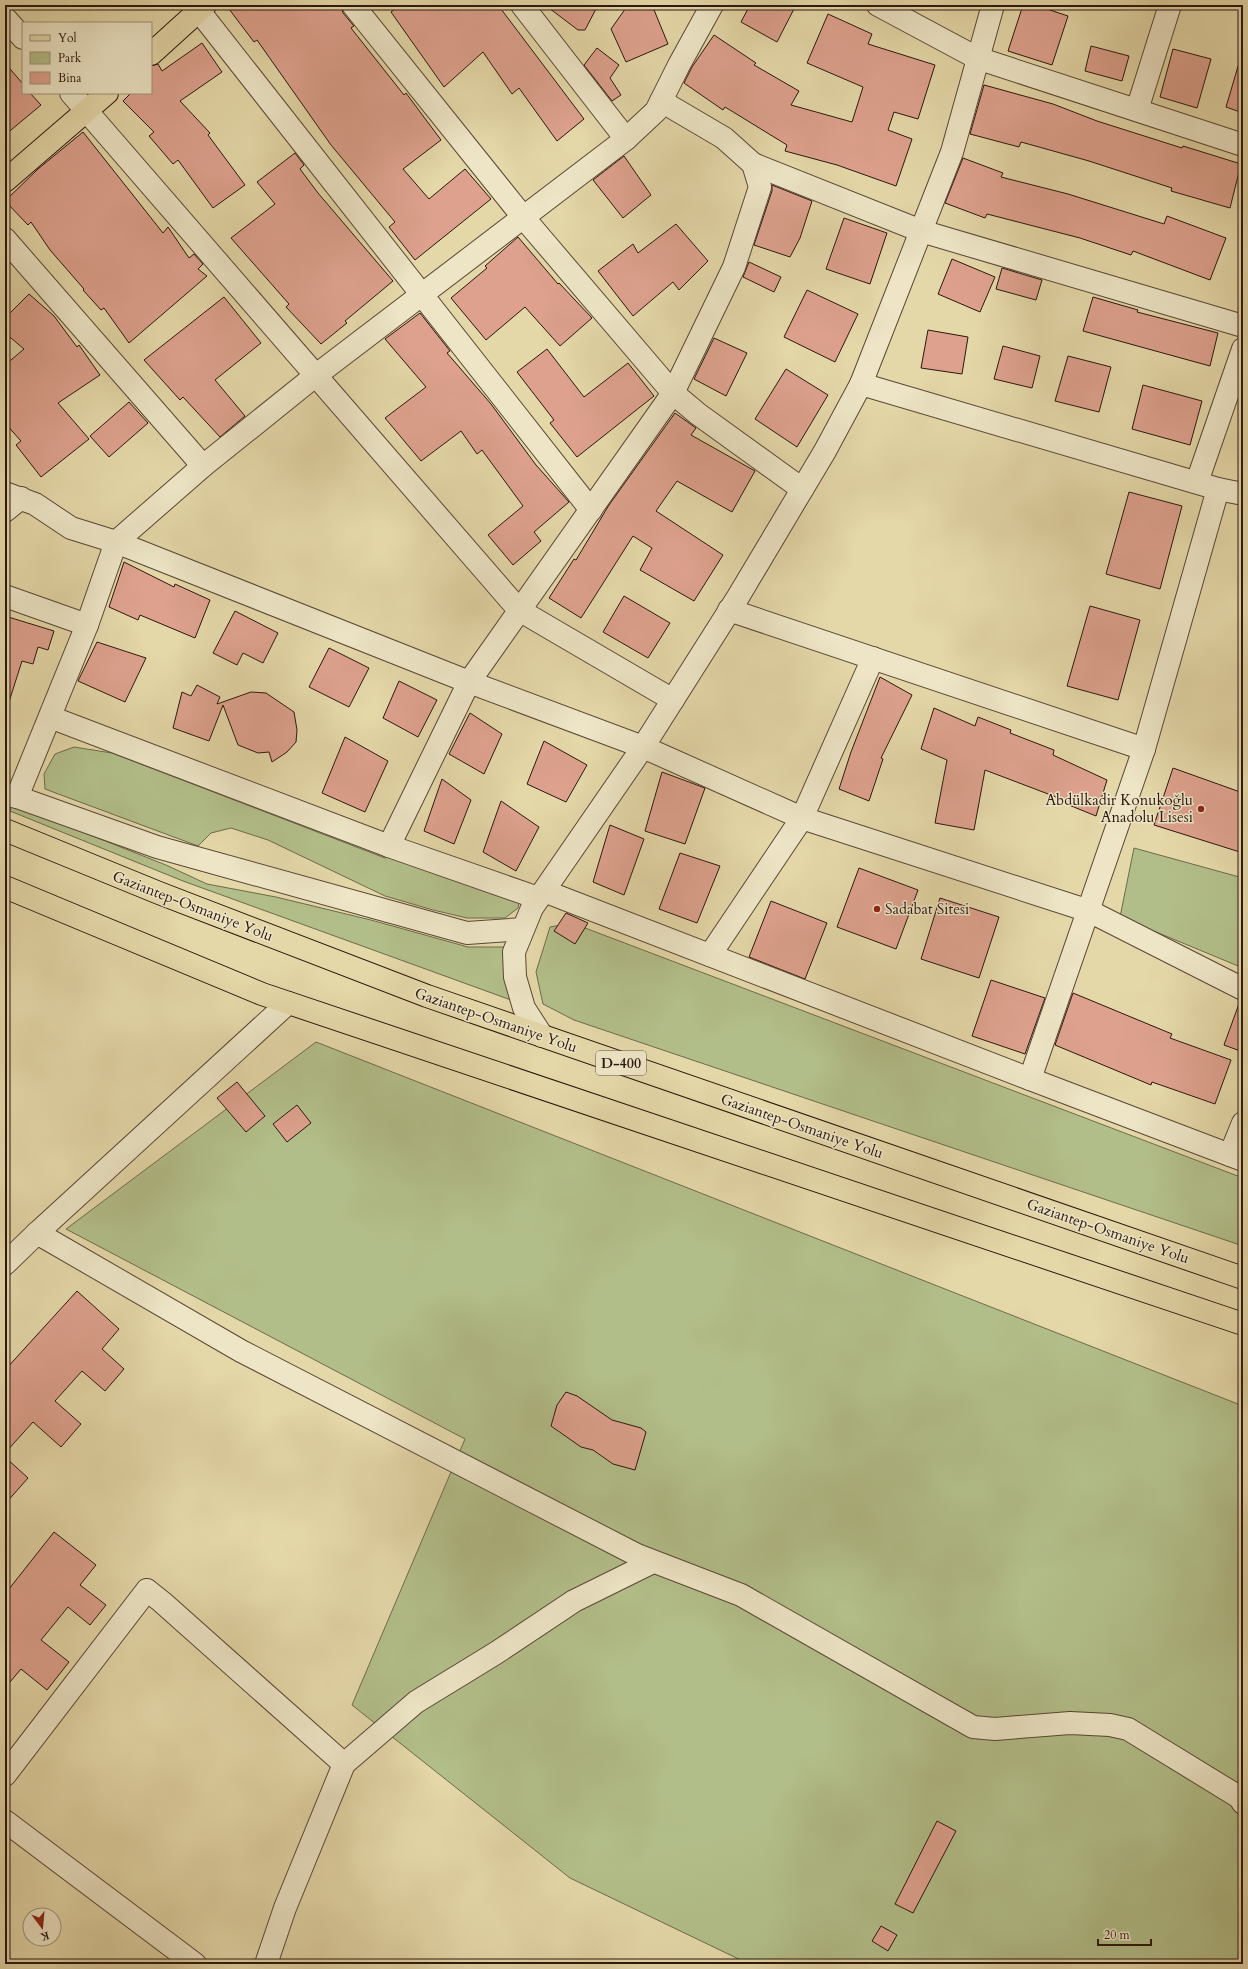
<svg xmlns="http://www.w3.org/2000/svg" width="1248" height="1969" viewBox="0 0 1248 1969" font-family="Cardo,serif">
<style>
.green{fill:#b2be89;stroke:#6e6a4c}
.building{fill:#dda18d;stroke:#2b170f}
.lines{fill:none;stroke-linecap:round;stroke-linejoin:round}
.minor-casing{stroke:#594735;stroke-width:24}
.major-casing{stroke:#2b170f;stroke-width:24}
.highway-casing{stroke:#2b170f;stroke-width:24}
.minor{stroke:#ede5c6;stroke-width:22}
.major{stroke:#e4d7a8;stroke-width:22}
.highway{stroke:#e4d7a8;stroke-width:22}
.poi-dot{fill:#8f2418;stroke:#ede5c6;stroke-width:1.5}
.labels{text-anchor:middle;stroke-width:3;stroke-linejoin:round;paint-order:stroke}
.shield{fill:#ede5c6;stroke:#655546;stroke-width:1}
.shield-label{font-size:14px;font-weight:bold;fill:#2b170f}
.poi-label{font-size:15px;fill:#2b170f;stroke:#ede5c6;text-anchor:end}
.street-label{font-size:15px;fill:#2b170f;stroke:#ede5c6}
</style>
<rect width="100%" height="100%" fill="#e4d7a8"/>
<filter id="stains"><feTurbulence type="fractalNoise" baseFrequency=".005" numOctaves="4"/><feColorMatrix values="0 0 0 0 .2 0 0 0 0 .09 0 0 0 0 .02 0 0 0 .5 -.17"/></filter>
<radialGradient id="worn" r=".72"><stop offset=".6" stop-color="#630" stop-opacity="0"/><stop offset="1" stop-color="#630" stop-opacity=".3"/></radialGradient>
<g class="green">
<polygon points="74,747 112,753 385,858 395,855 519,901 518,908 505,918 467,918 433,910 385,896 268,840 231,828 211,833 198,846 45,789 44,774 55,754"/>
<polygon points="12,804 166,865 207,884 276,897 371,920 468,947 507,947 511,1000 183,881 10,811"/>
<polygon points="1134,848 1243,878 1243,968 1120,917"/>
<polygon points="572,923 1243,1178 1243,1246 574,1020 543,1004 536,972 550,927"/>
<polygon points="316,1042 1243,1406 1243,1964 749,1964 570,1878 352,1705 465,1439 66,1229"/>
</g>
<g class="building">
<polygon points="226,5 341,5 343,13 354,26 351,28 404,95 406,93 441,140 403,169 429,199 465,169 491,199 415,260 389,227 395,222 331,145 257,40 254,42"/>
<polygon points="400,5 498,5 584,119 557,141 519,88 512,94 483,52 444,87 391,12"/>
<polygon points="545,5 598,5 585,30 578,30"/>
<polygon points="628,5 652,5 668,44 626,62 611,29"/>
<polygon points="750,5 796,5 777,42 741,22"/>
<polygon points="1023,5 1035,5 1068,16 1052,65 1008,51"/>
<polygon points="828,14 872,34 868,44 935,65 918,119 894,112 888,130 912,139 896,186 837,165 785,151 787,145 725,107 723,110 684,83 692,67 714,35 756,63 754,65 799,91 791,105 852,122 863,87 807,63"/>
<polygon points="202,43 222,72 180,101 210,133 208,135 245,185 213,208 178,160 173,164 149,136 154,132 123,101 131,93 151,93 151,66 158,64 162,71"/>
<polygon points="1091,46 1129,56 1122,81 1085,71"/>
<polygon points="597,48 619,65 610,78 621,95 612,101 584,65"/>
<polygon points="1173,49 1211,59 1197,108 1160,97"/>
<polygon points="5,63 23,84 23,93 30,93 41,105 5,135"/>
<polygon points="1239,63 1243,63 1243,113 1226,107"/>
<polygon points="984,85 1053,104 1097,121 1182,148 1183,146 1241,164 1230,208 1171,191 1172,188 1089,161 1021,142 1019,147 970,134"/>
<polygon points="83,132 163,233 168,227 189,258 194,254 203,264 198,269 207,276 129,343 104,308 101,310 83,290 84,289 50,250 31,222 28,225 5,201 38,169"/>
<polygon points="295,153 304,165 300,169 318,193 393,281 345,321 347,323 321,344 286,307 289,304 231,238 275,204 257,182"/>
<polygon points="624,156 651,195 623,218 593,180"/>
<polygon points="963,158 1003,173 1001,177 1068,194 1164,224 1167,216 1226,238 1210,280 1133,251 1131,255 1080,238 987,214 985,218 945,203"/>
<polygon points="772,185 812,201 800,238 790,257 754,245 772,191"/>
<polygon points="844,218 887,233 870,284 826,269"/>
<polygon points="676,224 708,261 679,290 673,282 633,316 598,271 633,244 638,253"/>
<polygon points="518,237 558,284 559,283 592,318 560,346 525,307 486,340 451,298 487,268 485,266"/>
<polygon points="952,259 995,277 980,312 938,294"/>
<polygon points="749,262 781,277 774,292 743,277"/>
<polygon points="1002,268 1042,280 1036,300 996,289"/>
<polygon points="807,290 858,314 835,362 784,337"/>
<polygon points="29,294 54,316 77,347 79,345 100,375 58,403 89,439 41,477 16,445 21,441 5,423 5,365 24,349 5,333 5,318"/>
<polygon points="224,297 261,343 215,380 245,416 220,437 183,397 180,400 144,360"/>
<polygon points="1093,297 1138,310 1137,312 1218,333 1210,366 1083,331"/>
<polygon points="420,313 450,351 447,353 491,404 536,465 569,502 534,532 541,541 513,565 488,535 523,506 482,450 477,454 461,431 421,461 385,418 426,387 385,339"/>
<polygon points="928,330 968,337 962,374 921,368"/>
<polygon points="714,338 747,353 726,396 694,379"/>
<polygon points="1003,346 1040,356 1032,388 994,379"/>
<polygon points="547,349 584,397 628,363 654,396 577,457 550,423 554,420 517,372"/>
<polygon points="1068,356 1111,367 1099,412 1055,401"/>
<polygon points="786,369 828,395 797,447 755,419"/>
<polygon points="1143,385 1202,401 1190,445 1132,429"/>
<polygon points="129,402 148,423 109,457 90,436"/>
<polygon points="675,413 696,428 691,435 755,471 732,512 677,481 656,511 723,555 694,601 640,570 652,548 633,536 581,618 549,598 574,559 576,560 609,505"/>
<polygon points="1129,492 1182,506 1160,589 1106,574"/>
<polygon points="124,562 174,587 175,584 210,600 195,638 140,615 138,620 109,607"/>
<polygon points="624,596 670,623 648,658 603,632"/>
<polygon points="1090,606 1140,620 1118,700 1067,686"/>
<polygon points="235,611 278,633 263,663 243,653 237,665 213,653"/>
<polygon points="5,616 54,631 48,650 38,647 33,664 22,661 8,705 5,704"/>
<polygon points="97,642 146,658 125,702 78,681"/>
<polygon points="329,648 369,668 349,707 309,687"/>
<polygon points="880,677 912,695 881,758 883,759 869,801 839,789 851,752"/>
<polygon points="399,681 437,700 418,737 383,718"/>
<polygon points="197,685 220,697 217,704 251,692 266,693 294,712 297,730 296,742 287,752 272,762 269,752 258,753 238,745 223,705 209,741 173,728 182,692 191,696"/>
<polygon points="934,708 975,726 978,717 1011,730 1010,733 1054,750 1053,755 1107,780 1096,816 1064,803 1064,800 985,770 974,830 935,823 947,760 921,749"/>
<polygon points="470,713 502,734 484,774 449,754"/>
<polygon points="345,737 388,761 365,812 322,793"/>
<polygon points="544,741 587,765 566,802 527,784"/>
<polygon points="1173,768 1243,793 1243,853 1154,825"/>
<polygon points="662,772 705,788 685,844 645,831"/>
<polygon points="442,779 471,800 454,844 424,831"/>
<polygon points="501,801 539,827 516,871 483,852"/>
<polygon points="610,825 644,839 624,895 593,882"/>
<polygon points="680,853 720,866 697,923 659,909"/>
<polygon points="859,868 918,890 896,949 837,927"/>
<polygon points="940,898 999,917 979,978 921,959"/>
<polygon points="771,901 827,923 805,979 749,957"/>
<polygon points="566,913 588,923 575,944 554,931"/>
<polygon points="991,980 1045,998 1025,1054 972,1036"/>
<polygon points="1073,993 1172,1034 1170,1038 1231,1060 1215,1104 1152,1082 1151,1085 1055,1045"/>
<polygon points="1240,1001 1243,1001 1243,1052 1224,1045"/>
<polygon points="237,1082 265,1116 246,1132 217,1098"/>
<polygon points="297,1105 311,1123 287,1142 273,1124"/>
<polygon points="77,1291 119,1329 102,1349 124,1369 105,1391 82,1371 55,1401 81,1424 61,1447 33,1422 5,1453 5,1370"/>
<polygon points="566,1392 577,1396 612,1420 641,1428 646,1432 635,1470 613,1464 593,1450 581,1447 551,1426 557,1405"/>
<polygon points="5,1457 28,1478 5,1504"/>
<polygon points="54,1532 96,1565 80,1585 106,1605 90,1625 68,1607 41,1640 69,1662 47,1690 21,1669 5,1688 5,1594"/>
<polygon points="937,1821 956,1831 913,1913 895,1904"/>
<polygon points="881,1926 897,1935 888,1951 872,1941"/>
</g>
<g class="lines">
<g class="minor-casing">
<g id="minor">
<polyline points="353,5 523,217 673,393 698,414 802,489"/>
<polyline points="522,5 626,139"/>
<polyline points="878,5 977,58 1243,145"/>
<polyline points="199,11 591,510"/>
<polyline points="5,18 23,38"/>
<polyline points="71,93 519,610 673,700"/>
<polyline points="1137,110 1170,5"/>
<polyline points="753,164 921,231 1243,326"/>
<polyline points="5,239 203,466"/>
<polyline points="861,384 1218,489 1144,749 1030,1079"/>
<polyline points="1197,482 1243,349"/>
<polyline points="1218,489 1243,494"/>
<polyline points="5,493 35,504 71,528 116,542 469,682 643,747 802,818 1089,911 1243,989"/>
<polyline points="5,511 21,498"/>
<polyline points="5,596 87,625"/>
<polyline points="729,610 1144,749"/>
<polyline points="50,717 389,846 538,898"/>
<polyline points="5,795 17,797 157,847 467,933 523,929"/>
<polyline points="17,797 87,625 116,542 203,466 315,376 626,139 656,111 679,65 712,5"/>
<polyline points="389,846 469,682 673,393 734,267 760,187 753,164 724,138 661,101"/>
<polyline points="544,891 1030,1079 1243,1160"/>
<polyline points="710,955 802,818 873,658"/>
<polyline points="542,1036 524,1008 515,977 514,952 532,908 643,747 738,597 825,451 861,384 952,152 993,5"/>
<polyline points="1230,1155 1243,1123"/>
<polyline points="37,1233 241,1351 637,1555 741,1595 973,1727 995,1729 1070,1723 1110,1725 1128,1729 1239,1797 1243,1803"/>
<polyline points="5,1264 37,1233 288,1003"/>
<polyline points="5,1775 147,1590 162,1602 344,1764"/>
<polyline points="5,1821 195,1964"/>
<polyline points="266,1964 285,1908 344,1764 416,1702 496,1653 574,1601 653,1562"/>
</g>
</g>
<g class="major-casing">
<g id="major">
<polyline points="151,54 205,5"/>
<polyline points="5,181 107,93"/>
</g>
</g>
<g class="highway-casing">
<g id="highway">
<polyline points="5,830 159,893 427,996 1243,1278"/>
<polyline points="5,887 262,994 1243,1324"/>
</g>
</g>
<use href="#minor" class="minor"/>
<use href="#major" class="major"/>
<use href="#highway" class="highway"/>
</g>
<g class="poi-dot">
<circle cx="1201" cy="809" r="4"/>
<circle cx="877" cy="909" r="4"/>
</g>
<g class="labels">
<rect class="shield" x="596" y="1051" width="50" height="24" rx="3"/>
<g class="shield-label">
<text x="621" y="1068">D-400</text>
</g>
<g class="poi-label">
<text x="1193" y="805">Abdülkadir Konukoğlu<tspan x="1193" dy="17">Anadolu Lisesi</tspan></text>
<text x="885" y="914" text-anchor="start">Sadabat Sitesi</text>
</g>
<g class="street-label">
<text transform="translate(193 906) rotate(21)" y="5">Gaziantep-Osmaniye Yolu</text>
<text transform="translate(496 1020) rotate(19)" y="5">Gaziantep-Osmaniye Yolu</text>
<text transform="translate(802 1126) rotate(19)" y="5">Gaziantep-Osmaniye Yolu</text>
<text transform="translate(1108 1231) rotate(19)" y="5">Gaziantep-Osmaniye Yolu</text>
</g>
</g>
<rect width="1248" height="1969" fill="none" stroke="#e4d7a8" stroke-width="20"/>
<rect x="6" y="6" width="1236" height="1957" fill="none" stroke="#2b170f" stroke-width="2"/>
<rect x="10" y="10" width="1228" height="1949" fill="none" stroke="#2b170f"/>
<rect x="22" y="22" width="130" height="72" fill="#ede5c6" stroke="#9f937d"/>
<rect x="30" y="35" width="20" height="6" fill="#e4d7a8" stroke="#9f937d"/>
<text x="58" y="42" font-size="12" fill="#2b170f">Yol</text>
<rect x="30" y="52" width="20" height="12" fill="#b2be89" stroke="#9f937d"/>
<text x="58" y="62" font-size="12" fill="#2b170f">Park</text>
<rect x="30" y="72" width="20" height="12" fill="#dda18d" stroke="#9f937d"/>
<text x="58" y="82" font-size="12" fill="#2b170f">Bina</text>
<g transform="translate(42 1927) rotate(164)"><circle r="19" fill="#ede5c6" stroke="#9f937d"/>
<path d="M0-3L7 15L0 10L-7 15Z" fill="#8f2418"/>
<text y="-6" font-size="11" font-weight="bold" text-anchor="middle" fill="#2b170f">K</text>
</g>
<path d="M1098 1939v6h53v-6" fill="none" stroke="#2b170f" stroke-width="2"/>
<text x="1104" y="1939" font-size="12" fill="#2b170f" stroke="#ede5c6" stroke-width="3" paint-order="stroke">20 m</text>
<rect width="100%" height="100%" filter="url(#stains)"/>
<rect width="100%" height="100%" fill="url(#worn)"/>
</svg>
